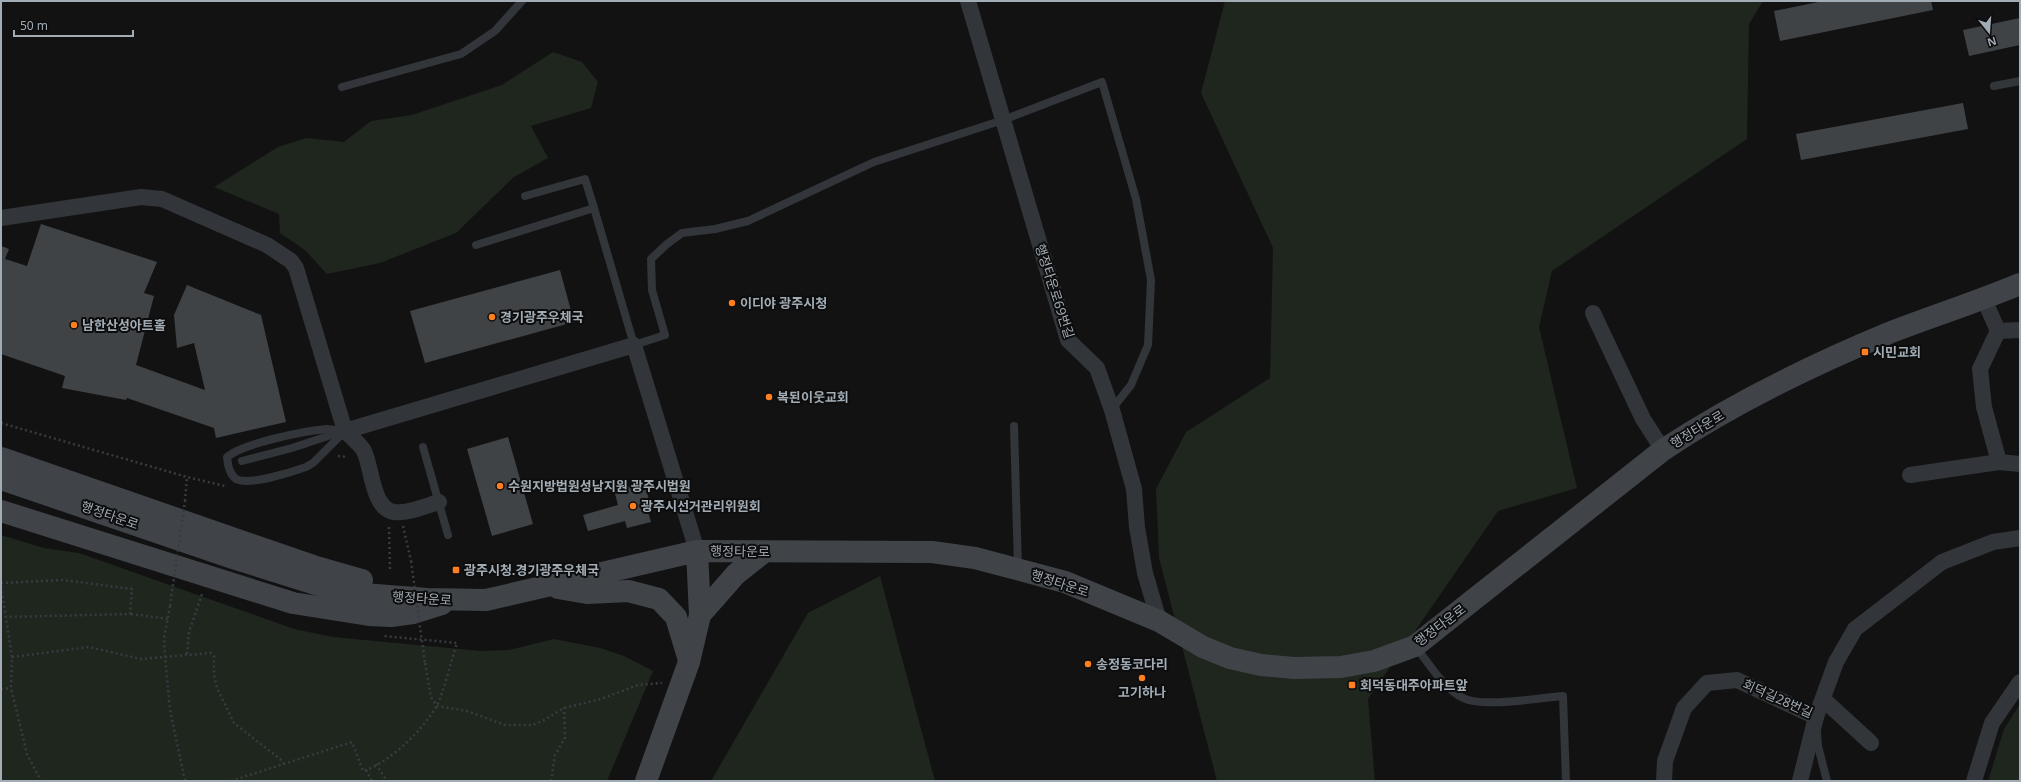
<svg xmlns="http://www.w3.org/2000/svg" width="2021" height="782" viewBox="0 0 2021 782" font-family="'Noto Sans','Noto Sans KR',sans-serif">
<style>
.green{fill:#1e261e}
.building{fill:#404346}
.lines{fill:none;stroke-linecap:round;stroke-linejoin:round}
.path{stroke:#383c40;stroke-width:2.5;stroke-dasharray:2 3;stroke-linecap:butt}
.lane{stroke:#323539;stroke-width:8}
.street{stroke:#323539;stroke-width:16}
.secondary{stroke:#404449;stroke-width:22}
.path-bridge{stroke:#383c40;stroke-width:2.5;stroke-dasharray:2 3;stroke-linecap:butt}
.poi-dot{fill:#ff7f1e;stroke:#0d0d0e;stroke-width:1.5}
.labels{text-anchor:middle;stroke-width:4;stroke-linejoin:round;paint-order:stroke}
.street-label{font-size:13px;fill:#a2acb5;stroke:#0d0d0e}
.poi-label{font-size:13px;font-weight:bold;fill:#a2acb5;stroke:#0d0d0e;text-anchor:start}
</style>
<rect width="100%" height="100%" fill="#121213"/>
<g class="green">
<polygon points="1225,1 1763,1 1749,24 1747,139 1552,271 1539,327 1577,488 1498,511 1368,699 1375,781 1217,781 1159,558 1156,489 1186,432 1270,378 1273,248 1201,93"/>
<polygon points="553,52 582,62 598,82 591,108 531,126 548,158 514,177 456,233 380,263 327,274 305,250 280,233 279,214 214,187 278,147 306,138 344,142 371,121 412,115 502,85"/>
<polygon points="1,535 44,548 79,553 294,629 333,637 481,651 509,650 554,639 600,648 624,656 653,671 607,781 1,781"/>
<polygon points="880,576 935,781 711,781 808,613"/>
<polygon points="2020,704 2020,781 1988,781 2004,729"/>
</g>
<g class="building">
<polygon points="1823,1 1931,1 1933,10 1780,41 1774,11"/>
<polygon points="2020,18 2020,45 1969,56 1963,30"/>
<polygon points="1963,103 1968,129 1801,160 1796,134"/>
<polygon points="41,224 157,262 144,293 154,296 136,365 205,390 194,343 177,348 174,315 187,285 261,315 286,422 216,438 214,428 127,398 126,400 62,388 65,376 1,354 1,246 9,249 5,259 27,266"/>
<polygon points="560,270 574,322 425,363 410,311"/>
<polygon points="508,437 533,524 492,536 467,449"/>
<polygon points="644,482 651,507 647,508 651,522 627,528 625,521 588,531 583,515 618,505 614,490"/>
</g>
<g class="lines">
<g class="path">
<polyline points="1,423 187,477 225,486"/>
<polyline points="338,456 348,457"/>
<polyline points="185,501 187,477"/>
<polyline points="403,526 411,561"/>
<polyline points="389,527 390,571"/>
<polyline points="1,583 63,580 132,589 130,614 6,617"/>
<polyline points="1,586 12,657 11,688 27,754 41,781"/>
<polyline points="170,606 164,638 165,657 170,710 185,781"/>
<polyline points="131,614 168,619"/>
<polyline points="187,654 189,632 202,594"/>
<polyline points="12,657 89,647 141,659 211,653 214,656 214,674 217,688 234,723 280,759 284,764"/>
<polyline points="425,663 431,697 437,706 467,711 505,725 533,725 544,720 564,708 601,699 638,685 662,683"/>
<polyline points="1,689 10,688"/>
<polyline points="376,764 387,781"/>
<polyline points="366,770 372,781"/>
<path d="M231,781l121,-39 11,29c26,-8 59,-40 73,-64 8,-14 15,-47 21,-64l-73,-7"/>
<polyline points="551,781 555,755 565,738 564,708"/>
</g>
<g class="lane">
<polyline points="1994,86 2020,81"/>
<polyline points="342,87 461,54 495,31 522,1"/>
<polyline points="525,196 585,179 594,208"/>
<polyline points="476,245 594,208 634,345 665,335 652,290 651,259 667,244 682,233 715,229 748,221 874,162 1003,120 1102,82 1136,199 1151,280 1148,345 1131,385 1112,409"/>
<polyline points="1014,426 1018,568"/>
<path d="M327,429l18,2 -32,32 -7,4c-14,5 -57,19 -70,12 -7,-5 -8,-14 -9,-22 17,-14 77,-26 100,-28z"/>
<polyline points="423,447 448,535"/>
<polyline points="242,461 292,448 340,432"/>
<path d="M1415,646c14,17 28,42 48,52 20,10 76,0 100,-2l3,85"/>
<polyline points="1817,732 1818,746 1827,781"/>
</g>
<g class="street">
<polyline points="968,1 1068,340 1097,368 1112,410 1134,489 1137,527 1145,573 1159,621"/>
<polyline points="1,218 141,197 162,199 267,245 291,261 296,268 345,431 634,345 697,551"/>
<polyline points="1984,299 1998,331 2020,330"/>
<polyline points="1593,313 1643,419 1663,450"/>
<polyline points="1998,331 1980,369 1984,407 1999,462"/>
<path d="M345,431c6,6 15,13 19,20 8,16 8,58 30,61 14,2 31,-6 45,-10"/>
<polyline points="1910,475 1999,462 2020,464"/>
<polyline points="1823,699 1871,743"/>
<polyline points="1664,781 1665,761 1684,708 1707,683 1737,680 1816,717 1836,662 1855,629 1942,562 1993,542 2020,538"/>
<polyline points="1800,781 1816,717"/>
<polyline points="1974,781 1992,723 2020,682"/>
</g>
<g class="secondary">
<polyline points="1,458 313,566 362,580"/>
<path d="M1,479l232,79 89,28 41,8 64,5 59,1 211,-49 235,1 43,6 90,24 94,39 44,26 27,11 31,7 33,3 47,-1 33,-6 41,-15 248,-196c69,-46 149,-85 226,-117 44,-17 88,-31 131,-49"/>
<polyline points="1,511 293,603 369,615 391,616 413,613 442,604"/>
<polyline points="558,588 587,593 628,591 659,599 676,617 689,660"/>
<polyline points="700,615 736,574 764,552"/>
<polyline points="646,781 689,662 700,615 697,551"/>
</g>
<g class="path-bridge">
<polyline points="411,561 425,663"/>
<polyline points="170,606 185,501"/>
</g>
</g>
<g class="poi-dot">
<circle cx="732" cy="303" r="4"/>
<circle cx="492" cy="317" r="4"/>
<circle cx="74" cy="325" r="4"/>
<rect x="1861" y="348" width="8" height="8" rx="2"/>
<circle cx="769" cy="397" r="4"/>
<circle cx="500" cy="486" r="4"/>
<circle cx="633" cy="506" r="4"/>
<rect x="452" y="566" width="8" height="8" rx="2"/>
<circle cx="1088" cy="664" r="4"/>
<circle cx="1142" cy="678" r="4"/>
<rect x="1348" y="681" width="8" height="8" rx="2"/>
</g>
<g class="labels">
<g class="street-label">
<text transform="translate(1055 291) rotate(72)" y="5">행정타운로69번길</text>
<text transform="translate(1697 429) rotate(-31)" y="5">행정타운로</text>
<text transform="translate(110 515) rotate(19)" y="5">행정타운로</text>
<text transform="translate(740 551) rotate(1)" y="5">행정타운로</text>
<text transform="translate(1060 583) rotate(18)" y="5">행정타운로</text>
<text transform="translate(422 598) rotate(4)" y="5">행정타운로</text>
<text transform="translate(1440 625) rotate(-37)" y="5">행정타운로</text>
<text transform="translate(1778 698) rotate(24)" y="5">회덕길28번길</text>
</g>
<g class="poi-label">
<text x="740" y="308">이디야 광주시청</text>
<text x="500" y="322">경기광주우체국</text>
<text x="82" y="330">남한산성아트홀</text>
<text x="1873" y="357">시민교회</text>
<text x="777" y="402">복된이웃교회</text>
<text x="508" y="491">수원지방법원성남지원 광주시법원</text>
<text x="641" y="511">광주시선거관리위원회</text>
<text x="464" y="575">광주시청.경기광주우체국</text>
<text x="1096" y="669">송정동코다리</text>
<text x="1360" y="690">회덕동대주아파트앞</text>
<text x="1142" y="697" text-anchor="middle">고기하나</text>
</g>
</g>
<rect width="2021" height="782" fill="none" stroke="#a2acb5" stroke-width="4"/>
<g transform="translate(1989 32) rotate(163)" stroke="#0d0d0e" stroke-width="3" paint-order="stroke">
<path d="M0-3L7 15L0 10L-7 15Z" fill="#a2acb5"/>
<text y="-6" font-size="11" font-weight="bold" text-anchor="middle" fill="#a2acb5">N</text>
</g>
<path d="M14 30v6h119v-6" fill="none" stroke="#a2acb5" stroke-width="2"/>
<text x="20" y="30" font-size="12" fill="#a2acb5" stroke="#0d0d0e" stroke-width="3" paint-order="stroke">50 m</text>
</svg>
